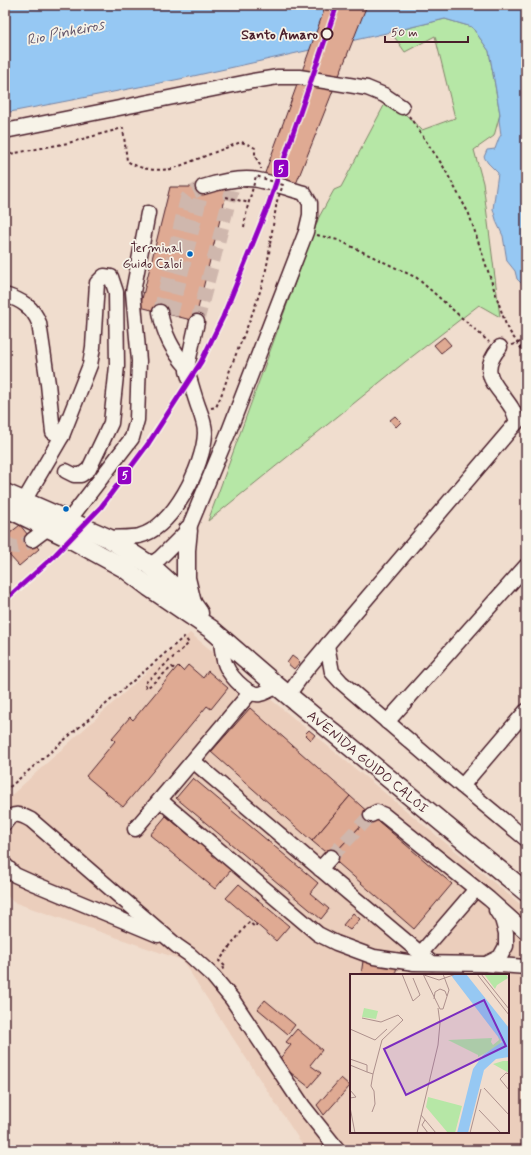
<svg xmlns="http://www.w3.org/2000/svg" width="531" height="1155" viewBox="0 0 531 1155" font-family="Mynerve,sans-serif">
<style>
.built{fill:#ebcebc;fill-rule:evenodd}
.green{fill:#b6e7a6;stroke:#808368}
.water{fill:#96c8f3;stroke:#7884a3}
.building{fill:#dfaa93;stroke:#4a1f2b}
.lines{fill:none;stroke-linecap:round;stroke-linejoin:round}
.minor-tunnel{stroke:#cfb7ad;stroke-width:14;stroke-dasharray:14 7;stroke-linecap:butt}
.minor-casing{stroke:#4a1f2b;stroke-width:17}
.major-casing{stroke:#4a1f2b;stroke-width:21}
.path{stroke:#4a1f2b;stroke-width:2;stroke-dasharray:3 3;stroke-linecap:butt}
.minor{stroke:#f7f3e8;stroke-width:14}
.major{stroke:#f7f3e8;stroke-width:18}
.path-bridge{stroke:#4a1f2b;stroke-width:2;stroke-dasharray:3 3;stroke-linecap:butt}
.metro-1-casing{stroke:#f7f3e8;stroke-width:8}
.metro-1{stroke:#9200c3;stroke-width:5}
.stop-dot{fill:#f7f3e8;stroke:#4a1f2b;stroke-width:2}
.bus-dot{fill:#0065bd;stroke:#f7f3e8;stroke-width:1.5}
.labels{text-anchor:middle;stroke-width:3.5;stroke-linejoin:round;paint-order:stroke}
.bus-label{font-size:13px;fill:#4a1f2b;stroke:#f7f3e8;text-anchor:end}
.stop-label{font-size:14px;font-weight:bold;fill:#4a1f2b;stroke:#f7f3e8;text-anchor:end}
.street-label{font-size:14px;fill:#4a1f2b;stroke:#f7f3e8}
.water-label{font-size:15px;font-style:italic;fill:#615267;stroke:#f7f3e8}
.inset-road{fill:none;stroke:#ae918d;stroke-width:1}
.view{fill:#7b2cbf;fill-opacity:0.15;stroke:#7b2cbf;stroke-width:2}
.inset-edge{fill:none;stroke:#4a1f2b;stroke-width:2}
.line-badge{stroke:#f7f3e8;stroke-width:1.5}
.badge-label{font-size:11px;text-anchor:middle;font-weight:bold;fill:#fff}
</style>
<rect width="100%" height="100%" fill="#f0ddce"/>
<filter id="ink" filterUnits="userSpaceOnUse"><feTurbulence type="fractalNoise" baseFrequency=".025" numOctaves="2"/><feDisplacementMap in="SourceGraphic" scale="8" xChannelSelector="R" yChannelSelector="G"/><feConvolveMatrix kernelMatrix="1 2 1 2 8 2 1 2 1" color-interpolation-filters="sRGB"/></filter>
<g filter="url(#ink)">
<g class="built">
<polygon points="5,516 12,518 26,545 5,568"/>
<path d="M190,633l336,276v241h-220l-124,-190 -169,-58 -8,-9v-92zM351,975h157v157h-157z"/>
</g>
<polygon class="green" points="445,19 472,27 489,51 500,114 494,136 474,150 483,183 500,317 479,305 405,362 208,521 319,217 334,190 341,187 388,98 422,130 455,118 435,36 405,52 391,32"/>
<polygon class="water" points="5,5 526,5 526,288 517,279 515,271 507,261 503,236 497,223 493,209 498,173 488,163 484,157 487,150 495,149 499,138 501,135 499,120 500,114 489,51 472,27 445,19 391,32 180,79 5,113"/>
<g class="building">
<polygon points="326,5 367,5 292,194 261,184"/>
<polygon points="170,187 228,187 195,321 140,307"/>
<polygon points="444,337 451,345 441,353 434,345"/>
<polygon points="395,416 401,422 396,427 390,420"/>
<polygon points="20,525 39,549 19,566 9,555 5,558 5,537"/>
<polygon points="292,656 300,662 294,669 287,663"/>
<polygon points="188,665 203,678 208,671 228,688 211,709 207,706 123,807 86,776 115,741 112,738 130,717 133,720 178,666 183,671"/>
<polygon points="250,708 350,796 312,841 211,752"/>
<polygon points="309,730 315,735 311,740 305,734"/>
<polygon points="193,778 318,883 310,893 329,909 321,919 176,798"/>
<polygon points="350,796 371,815 331,857 312,841"/>
<polygon points="371,815 452,884 414,929 331,857"/>
<polygon points="166,816 231,870 215,889 150,835"/>
<polygon points="239,884 289,926 276,941 226,898"/>
<polygon points="353,913 360,919 350,930 343,925"/>
<polygon points="363,961 397,966 395,975 361,975"/>
<polygon points="265,1000 295,1025 288,1034 258,1009"/>
<polygon points="297,1029 322,1050 310,1065 321,1073 309,1087 277,1062 291,1045 286,1042"/>
<polygon points="341,1078 350,1086 324,1115 317,1105"/>
</g>
<g class="lines">
<g class="minor-tunnel">
<polyline points="160,312 187,198 191,193 203,187"/>
<polyline points="171,315 203,187"/>
<polyline points="197,322 232,190"/>
<path d="M5,542c12,9 15,4 27,-2"/>
<polyline points="331,857 371,815"/>
</g>
<g class="minor-casing">
<g id="minor">
<polyline points="5,131 253,81 278,77 299,77 337,83 367,88 384,95 402,107"/>
<path d="M5,295c16,5 28,12 34,28l9,61 5,48 9,4"/>
<polyline points="187,367 197,322"/>
<polyline points="24,501 62,436 90,365 93,347 97,283 104,276 111,277 116,292 117,366 111,423 89,469 81,475 74,475 66,471"/>
<polyline points="69,520 132,438 137,420 139,361 133,292 148,213"/>
<path d="M108,538c10,-1 21,0 31,-2 34,-8 65,-71 66,-103 0,-9 -4,-19 -7,-27 -4,-11 -7,-23 -11,-35v-4c-15,-17 -23,-33 -27,-55"/>
<polyline points="32,540 48,528"/>
<path d="M150,565l10,-7 28,-28 41,-99 77,-199 4,-17v-12l-6,-10c-15,-4 -30,-10 -46,-13 -17,-3 -39,2 -55,7"/>
<path d="M221,638c1,22 4,34 22,49 5,4 10,8 17,7 5,-1 12,-5 17,-8"/>
<polyline points="327,645 332,672 341,682 462,786 526,839"/>
<path d="M288,695l18,-25 21,-25 190,-223c-2,-5 -3,-11 -6,-15 -15,-23 -34,-33 -11,-60"/>
<polyline points="387,722 526,566"/>
<polyline points="193,761 338,884 432,963"/>
<polyline points="462,786 526,711"/>
<polyline points="160,800 318,934 336,943 374,957 414,963 485,964 526,967"/>
<polyline points="371,815 377,812 384,815 489,899 526,932"/>
<path d="M5,823c8,-12 15,-9 26,-3l146,126 13,9 23,21 19,23 71,107 35,44"/>
<polyline points="135,829 250,693"/>
<polyline points="5,865 15,875 35,884 158,935"/>
<polyline points="320,869 331,857"/>
<polyline points="421,953 476,889"/>
<polyline points="486,964 500,957 506,946 506,933 502,919 496,910"/>
</g>
</g>
<g class="major-casing">
<g id="major">
<polyline points="5,493 108,538 150,565 192,603 199,613"/>
<path id="s1" d="M5,508l10,4 56,27 53,29 25,19 62,42 66,57 249,206"/>
<polyline points="188,530 186,550 186,578 192,603"/>
</g>
</g>
<g class="path">
<polyline points="409,116 443,166 469,214 507,328 526,355"/>
<path d="M5,155l63,-12 55,-15 4,33c14,9 29,10 45,8l69,-27 9,3 5,3v8l6,11v2"/>
<polyline points="244,227 247,209"/>
<polyline points="317,235 338,240 417,278 489,342"/>
<polyline points="512,345 526,340"/>
<path d="M211,408l5,-1c7,-14 11,-29 16,-43 15,-37 35,-81 38,-120"/>
<polyline points="5,791 184,637 189,643 144,684 147,688 172,667 175,669"/>
<polyline points="222,969 226,967 219,961 249,922 255,927 257,924"/>
</g>
<use href="#minor" class="minor"/>
<use href="#major" class="major"/>
<g class="path-bridge">
<polyline points="226,197 249,203"/>
<polyline points="247,209 256,176 283,185 277,201 270,244"/>
</g>
<g class="metro-1-casing">
<polyline id="metro-1" points="5,600 52,558 101,507 148,444 201,362 223,317 268,206 337,5"/>
</g>
<use href="#metro-1" class="metro-1"/>
</g>
</g>
<circle class="stop-dot" cx="327" cy="34" r="5.5"/>
<g class="bus-dot">
<circle cx="190" cy="254" r="3.5"/>
<circle cx="66" cy="509" r="3.5"/>
</g>
<g class="labels">
<g class="bus-label">
<text x="182" y="252">Terminal<tspan x="182" dy="16">Guido Caloi</tspan></text>
</g>
<g class="stop-label">
<text x="318" y="39">Santo Amaro</text>
</g>
<g class="street-label">
<text dy="5" stroke="none"><textPath href="#s1" startOffset="445">AVENIDA GUIDO CALOI</textPath></text>
</g>
<g class="water-label">
<text transform="translate(65 32) rotate(-12)" y="5">Rio Pinheiros</text>
</g>
</g>
<g transform="translate(350 974)">
<rect width="159" height="159" fill="#f0ddce"/>
<path d="M134,0h22l2,4 -11,7 -2,4zM14,34l14,3 -2,8 -14,-2zM148,62l3,4 -1,5 -22,12v-2l-30,-15 44,-2 -1,4 2,3 6,-5zM159,87v12l-16,-9 10,-3zM78,123l34,9 -7,27h-7l-22,-26z" fill="#b6e7a6"/>
<path d="M100,0h16l43,54v29l-13,2 -12,11 -16,63h-11l16,-64 10,-14 19,-13z" fill="#96c8f3"/>
<path class="inset-road" d="M52,0l11,27 7,-6 -7,-17M73,0l17,35h3l6,-19 -6,-16M127,0l32,41M131,0l28,35M74,1l15,5 17,-6M84,25l1,-7 5,-3 5,2 2,5M12,44l19,4 17,-7 5,5 -21,20 -9,34M0,55l25,11 12,-11M0,85l17,6v7l-17,-7M17,98l6,2 -2,12 3,5 1,13 -3,8M159,100l-3,-1 -6,6 9,11M134,114l25,27M0,116l6,7 -6,1M0,133l5,26M129,136l22,23M71,141l15,18M75,146l-3,5 6,8M67,159l21,-88 2,-22 -2,-15M120,159l11,-44"/>
<path class="view" d="M134,26l22,46 -100,49 -22,-46z"/>
<rect width="159" height="159" class="inset-edge"/>
</g>
<g class="line-badge">
<rect x="273" y="159" width="16" height="19" rx="4" fill="#9200c3"/>
<rect x="117" y="466" width="15" height="19" rx="4" fill="#9200c3"/>
</g>
<g class="badge-label">
<text x="281" y="173">5</text>
<text x="125" y="479">5</text>
</g>
<rect width="531" height="1155" fill="none" stroke="#f7f3e8" stroke-width="20"/>
<rect x="10" y="10" width="511" height="1135" fill="none" stroke="#4a1f2b" stroke-width="1.5" filter="url(#ink)"/>
<path d="M385 36v6h83v-6" fill="none" stroke="#4a1f2b" stroke-width="2"/>
<text x="391" y="36" font-size="12" fill="#4a1f2b" stroke="#f7f3e8" stroke-width="3" paint-order="stroke">50 m</text>
</svg>
